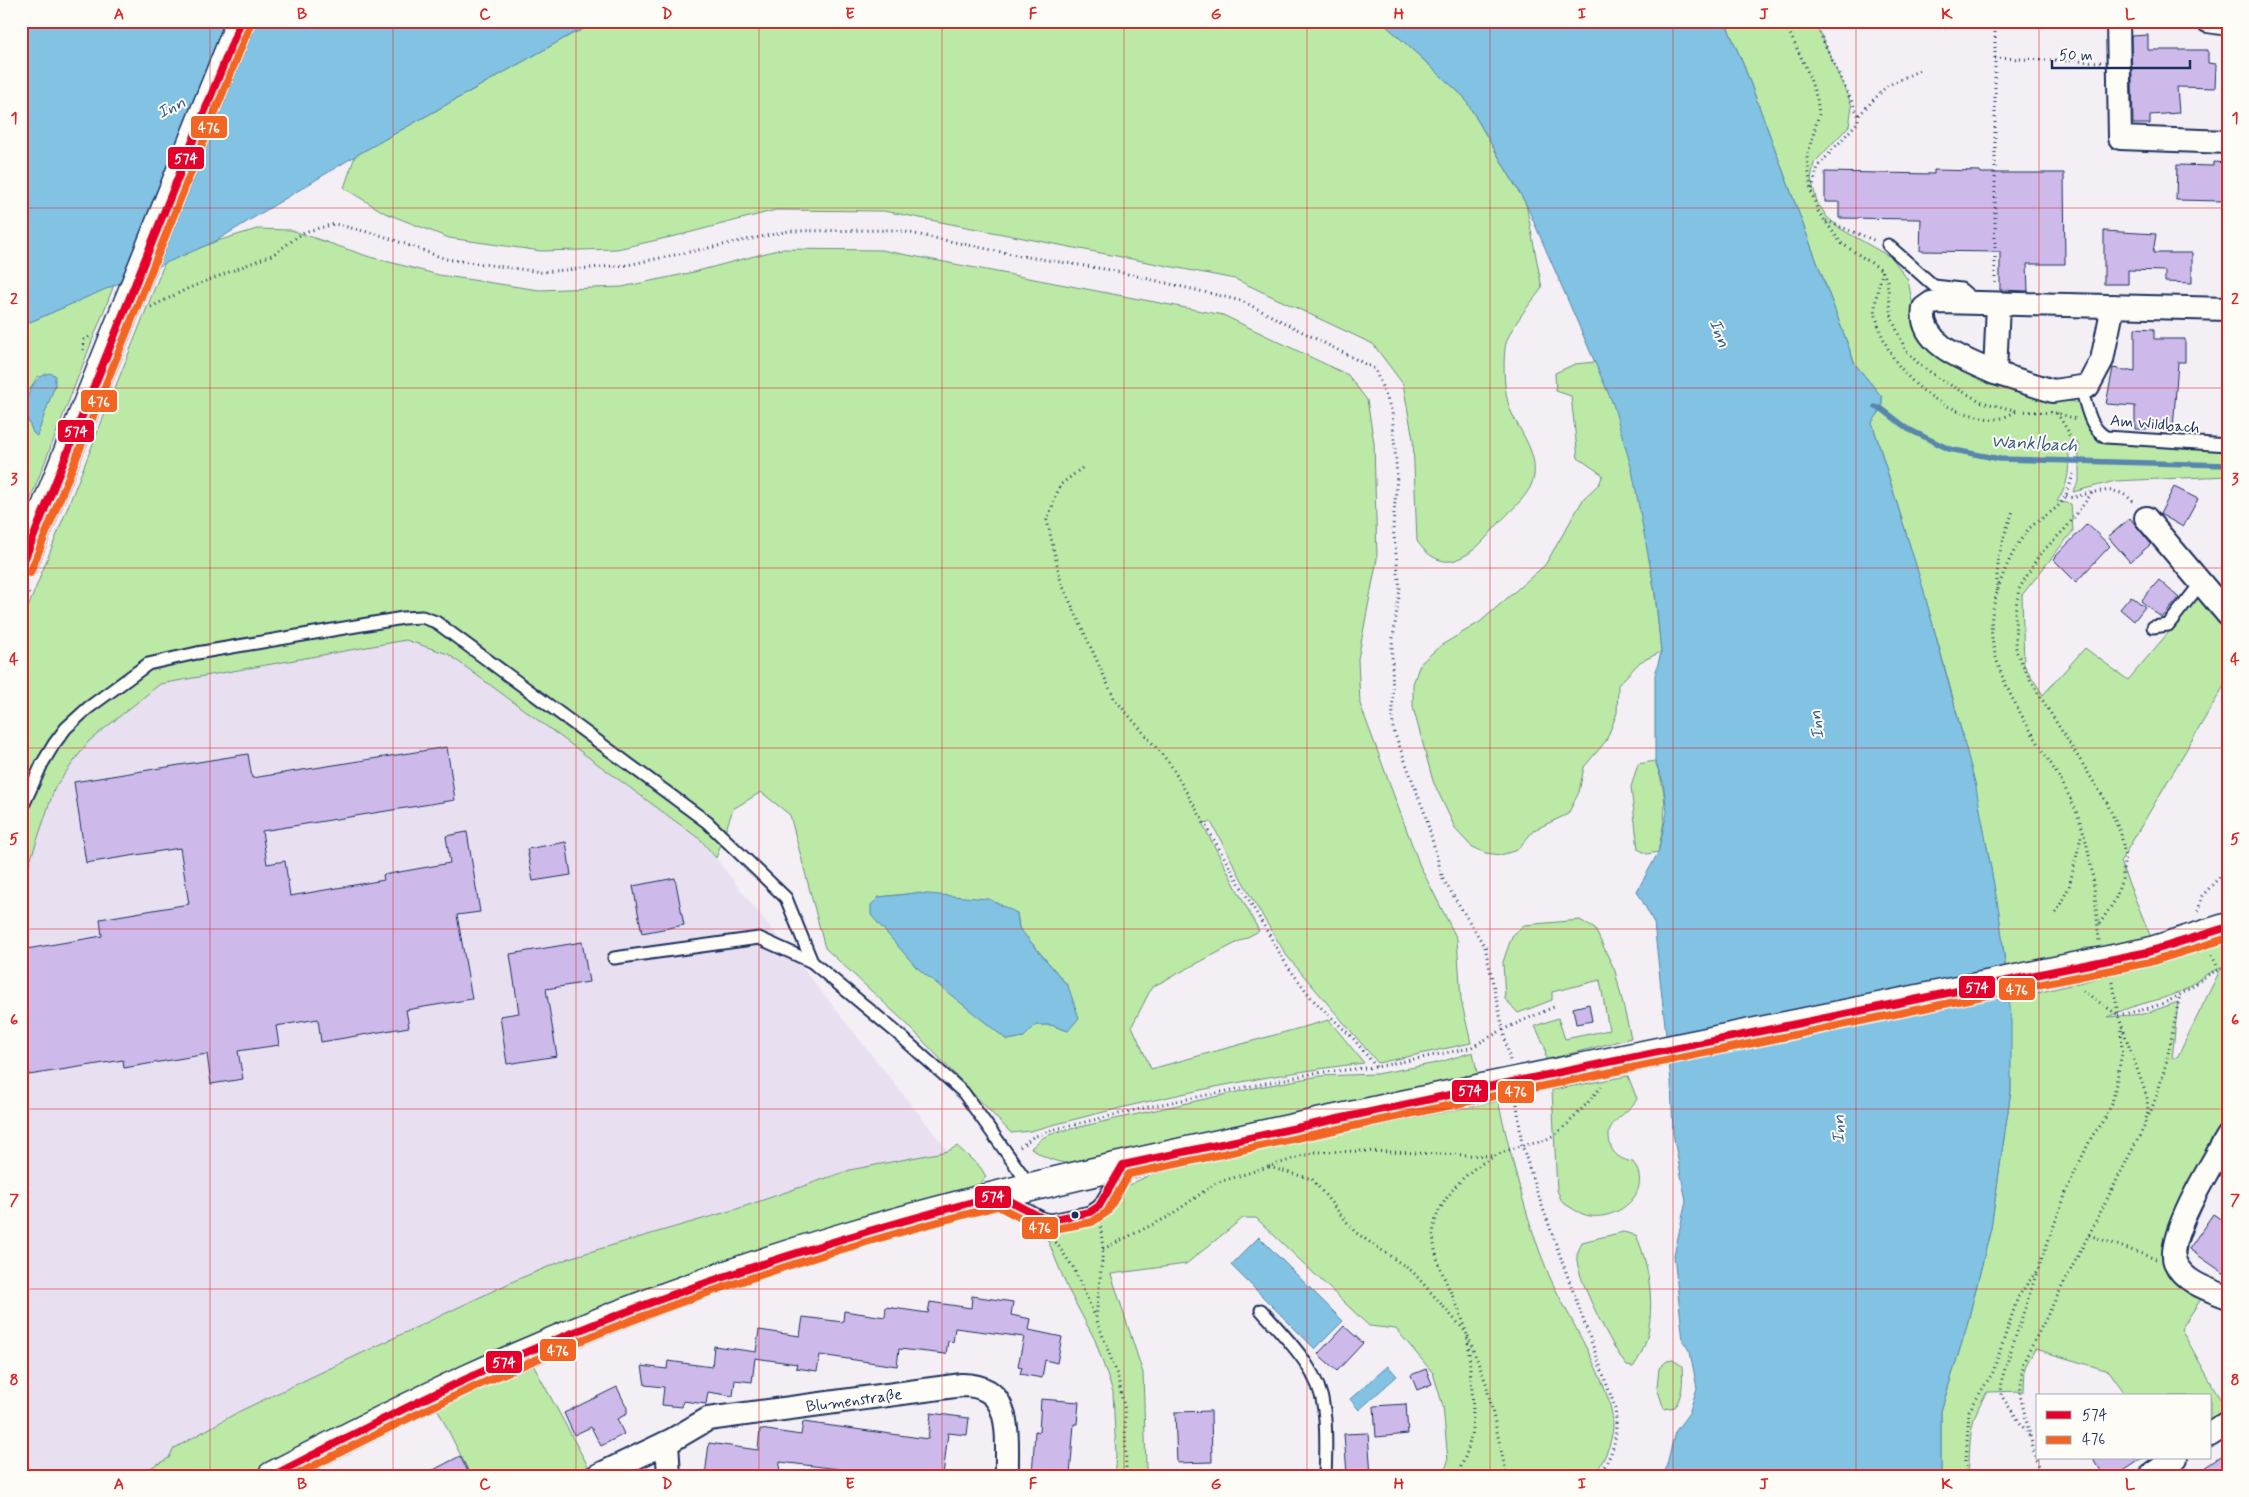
<svg xmlns="http://www.w3.org/2000/svg" width="2249" height="1497" viewBox="0 0 2249 1497" font-family="Mynerve,sans-serif">
<style>
.built{fill:#e8dff1}
.green{fill:#bde9a6;stroke:#6c8c82;fill-rule:evenodd}
.water{fill:#82c2e3;stroke:#5987ae}
.lines{fill:none;stroke-linecap:round;stroke-linejoin:round}
.stream{stroke:#5987ae;stroke-width:5.5}
.building{fill:#cdbaea;stroke:#1b2f5e}
.lane-casing{stroke:#1b2f5e;stroke-width:15}
.street-casing{stroke:#1b2f5e;stroke-width:26}
.secondary-casing{stroke:#1b2f5e;stroke-width:31}
.path{stroke:#1b2f5e;stroke-width:3;stroke-dasharray:1 4;stroke-linecap:butt}
.lane{stroke:#fdfcf7;stroke-width:11}
.street{stroke:#fdfcf7;stroke-width:22}
.secondary{stroke:#fdfcf7;stroke-width:28}
.secondary-bridge-casing{stroke:#1b2f5e;stroke-width:31;stroke-linecap:butt}
.path-bridge{stroke:#1b2f5e;stroke-width:3;stroke-dasharray:1 4;stroke-linecap:butt}
.secondary-bridge{stroke:#fdfcf7;stroke-width:28}
.bus-1-casing{stroke:#fdfcf7;stroke-width:11}
.bus-2-casing{stroke:#fdfcf7;stroke-width:11}
.bus-1{stroke:#e4002b;stroke-width:8}
.bus-2{stroke:#f26522;stroke-width:8}
.grid{fill:none;stroke:#d62828;stroke-width:1;stroke-opacity:0.55}
.bus-dot{fill:#1b2f5e;stroke:#fdfcf7;stroke-width:2}
.labels{text-anchor:middle;stroke-width:4;stroke-linejoin:round;paint-order:stroke}
.street-label{font-size:16px;fill:#1b2f5e;stroke:#fdfcf7}
.water-label{font-size:18px;font-style:italic;fill:#3a5b86;stroke:#fdfcf7}
.line-badge{stroke:#fdfcf7;stroke-width:2}
.badge-label{font-size:14px;text-anchor:middle;font-weight:bold;fill:#fff}
.neatline{fill:none;stroke:#d62828;stroke-width:2}
.grid-label{font-size:16px;text-anchor:middle;font-weight:bold;fill:#d62828}
</style>
<rect width="100%" height="100%" fill="#f3eff4"/>
<filter id="ink" filterUnits="userSpaceOnUse"><feTurbulence type="fractalNoise" baseFrequency=".02" numOctaves="2"/><feDisplacementMap in="SourceGraphic" scale="10" xChannelSelector="R" yChannelSelector="G"/><feConvolveMatrix kernelMatrix="1 2 1 2 8 2 1 2 1" color-interpolation-filters="sRGB"/></filter>
<g filter="url(#ink)">
<polygon class="built" points="406,640 448,654 701,840 948,1151 850,1170 737,1209 572,1257 516,1280 135,1476 24,1476 21,1430 21,888 55,787 89,741 160,684"/>
<g class="green">
<path d="M603,21h778l83,76 62,107 16,84c-10,14 -36,43 -37,61 -2,17 -1,44 5,60 9,22 27,41 24,67 -3,18 -22,33 -34,46 -14,15 -24,31 -45,38 -16,5 -30,-7 -38,-19l-4,-102 -10,-55 -30,-40 -138,-65 -351,-68 -108,-1 -92,24 -67,15 -76,2 -92,-13 -64,-25 -41,-25 11,-32 219,-123z"/>
<path d="M1725,21h90l37,85 -3,20 -35,37 -3,16 6,23 10,15 14,12 51,29 16,22 11,58 31,24 62,27 67,14 19,39 130,5v29l-113,5 -42,11 6,-11v-35l-3,-5 -7,4c0,20 1,39 -12,56l14,3 2,27 -51,64 2,70 19,30 42,-47 43,32 73,-86 27,33v52l-108,183 32,78 -41,8h-27l-7,8 -71,13c-22,-188 -79,-368 -134,-547l10,-13v-12l-27,-33 -111,-298z"/>
<path d="M257,229l34,1 79,27 69,18 100,15 83,-3 72,-15 87,-23 100,1 342,65 125,60 19,25 7,43 3,116 -19,100 2,45 60,162 37,73 4,61 10,43 -93,20 -91,-107 -36,-59 -40,-75 -9,1 57,108 -107,56 -20,39 19,43 178,-49 35,43c-111,13 -226,39 -334,68l-19,2 -105,-110 -81,-75 -35,-133 -29,-23 -28,17 -17,49 -15,-18 -253,-186 -42,-14 -246,44 -71,57 -34,46 -34,101v-261l4,-12 140,-353 49,-20zM916,893l101,20 2,15 49,58v45l-17,-6h-15l-12,12 -17,3 -22,-19 -114,-116 8,-8z"/>
<path d="M114,285l-93,238v-197zM38,376l17,9 -6,15 -24,11 7,-26z"/>
<path d="M1595,362c6,14 13,28 19,42 26,75 40,169 47,248l-21,10 -22,23 -1,28 -11,28 -22,26 -5,25 -11,22 -34,16 -17,20 -16,5 -16,-2 -14,-7 -15,-16 -23,-49 -20,-74v-23l7,-20 20,-18 40,-24 65,-57 39,-67 15,-14 4,-9 -25,-17 -7,-62 -15,-5 -1,-18 20,-9z"/>
<path d="M1655,761c14,37 11,54 3,91l-11,2 -9,-5 -7,-62 7,-23z"/>
<polygon points="1580,920 1595,929 1615,971 1631,1038 1546,1060 1545,1047 1535,1026 1558,1018 1565,1039 1609,1030 1600,980 1552,992 1552,1000 1518,1013 1505,999 1503,962 1512,936 1524,925"/>
<path d="M2228,940v181l-37,69 -22,54 32,55 -20,30 47,84 -18,11v-28h-83l-18,-25 -74,-22 -10,18 -1,24 -37,1c-20,31 -16,49 -19,84h-27v-65l25,-82 25,-101 20,-138 -2,-90 138,-34zM2221,968l-43,88 -6,3 6,-57 -34,12 -36,3c21,-12 47,-15 70,-24 16,-8 26,-20 43,-25z"/>
<path d="M1473,1052l5,25 -227,45 -157,41c-23,3 -44,0 -63,-15l13,-11 13,-5 202,-45 61,-11 56,-2 61,-11z"/>
<path d="M1628,1076l9,23c-12,20 -35,21 -26,48 3,9 14,14 22,15 21,29 -13,58 -43,54 -9,-1 -20,-9 -28,-14l-5,-12 -5,-100z"/>
<path d="M1498,1101c14,58 27,116 50,172 16,38 67,116 65,154 -1,16 -10,37 -20,49h-150l5,-15 -5,-55 -10,-33 -37,-44 -27,-3 -113,-108h-13l-57,46 -75,10 32,99 3,95 -1,8h-31l2,-21 -3,-63 -18,-52 -28,-53 -22,-54 59,-14 19,-31 35,-17z"/>
<polygon points="957,1146 981,1168 986,1177 978,1186 356,1422 252,1476 135,1476 169,1458 173,1449 240,1411 516,1280 572,1257 737,1209 850,1170 948,1151"/>
<path d="M1623,1232l13,3c17,37 23,99 -3,132l-6,-1c-13,-15 -53,-92 -50,-110 0,-4 4,-10 5,-14z"/>
<path d="M1673,1360l9,6c1,16 1,27 -7,41l-11,2 -7,-21 2,-20 8,-7z"/>
<polygon points="531,1361 588,1466 570,1476 471,1476 435,1404"/>
</g>
<g class="water">
<polygon points="21,21 603,21 574,33 355,156 214,242 21,326"/>
<polygon points="1381,21 1725,21 1744,66 1855,364 1882,397 1882,409 1872,422 1923,588 1975,782 1999,912 2011,1015 2011,1090 1991,1228 1966,1329 1941,1411 1941,1476 1664,1476 1675,1432 1689,1413 1697,1388 1690,1352 1683,1341 1674,1255 1686,1201 1673,1134 1671,1081 1654,923 1637,891 1658,853 1667,812 1663,782 1655,761 1655,675 1661,652 1655,592 1632,470 1613,404 1526,204 1464,97"/>
<path d="M49,373l6,2v10l-18,51 -4,-3c-2,-6 -7,-16 -7,-23 0,-16 7,-32 23,-37z"/>
<polygon points="916,893 989,899 1017,913 1019,928 1068,986 1079,1018 1068,1031 1051,1025 1036,1025 1024,1037 1007,1040 916,967 871,915 871,905 879,897"/>
<polygon points="1259,1237 1343,1321 1315,1349 1231,1265"/>
<polygon points="1388,1366 1397,1376 1359,1410 1350,1399"/>
</g>
<g class="lines">
<polyline class="stream" points="1875,407 1882,409 1908,429 1949,449 2000,459 2228,465"/>
</g>
<g class="building">
<polygon points="2148,35 2148,50 2208,50 2208,63 2216,64 2215,88 2177,87 2179,113 2150,115 2150,124 2133,124 2131,36"/>
<polygon points="2213,162 2228,163 2228,198 2223,198 2223,201 2176,200 2177,165 2213,166"/>
<polygon points="1934,170 1980,171 1981,173 2064,173 2065,264 2027,264 2028,291 2000,290 2000,252 1920,251 1921,219 1839,218 1839,202 1825,202 1825,172 1934,174"/>
<polygon points="2104,231 2156,234 2153,253 2192,253 2192,283 2165,282 2165,271 2128,270 2128,284 2104,284"/>
<polygon points="2135,328 2154,329 2154,339 2185,339 2185,362 2178,362 2173,429 2135,429 2135,406 2106,404 2113,368 2135,372"/>
<polygon points="2174,487 2198,499 2183,527 2160,514"/>
<polygon points="2130,518 2151,544 2130,562 2108,537"/>
<polygon points="2087,524 2110,546 2076,582 2053,559"/>
<polygon points="2159,580 2179,598 2162,618 2141,601"/>
<polygon points="2131,596 2145,607 2134,621 2120,609"/>
<polygon points="447,747 455,800 262,831 267,864 285,861 290,896 384,880 383,875 450,863 446,836 467,832 480,912 457,915 472,999 406,1010 409,1027 321,1042 318,1019 276,1026 279,1045 238,1051 243,1079 211,1084 207,1054 124,1068 123,1060 29,1075 21,1026 21,950 102,936 100,919 189,904 180,848 86,863 74,782 248,754 252,778"/>
<polygon points="566,842 571,875 533,881 527,849"/>
<polygon points="675,878 684,925 642,933 633,886"/>
<polygon points="582,942 589,982 546,989 557,1056 507,1064 500,1016 519,1013 510,954"/>
<polygon points="1589,1004 1592,1021 1576,1024 1573,1008"/>
<polygon points="2213,1214 2228,1224 2228,1276 2189,1249"/>
<polygon points="972,1296 1013,1302 1011,1315 1031,1319 1029,1330 1062,1337 1057,1363 1045,1360 1042,1378 1020,1374 1022,1367 1018,1366 1024,1337 955,1328 953,1342 948,1341 946,1354 899,1349 897,1366 820,1355 817,1371 796,1368 797,1364 755,1358 752,1382 735,1380 733,1396 708,1392 706,1404 683,1401 682,1407 662,1405 664,1387 645,1385 642,1366 667,1369 668,1361 712,1367 714,1346 756,1352 759,1330 800,1336 803,1317 843,1322 844,1311 885,1317 886,1307 928,1313 930,1302 971,1308"/>
<polygon points="1344,1326 1363,1343 1337,1371 1318,1354"/>
<polygon points="1426,1369 1432,1384 1417,1390 1411,1375"/>
<polygon points="617,1387 627,1408 627,1414 617,1419 624,1434 601,1446 591,1427 574,1435 564,1413"/>
<polygon points="1041,1399 1079,1402 1077,1424 1074,1424 1070,1476 1032,1476 1035,1431 1039,1432"/>
<polygon points="1406,1404 1408,1434 1376,1437 1374,1406"/>
<polygon points="1211,1411 1212,1462 1177,1463 1175,1412"/>
<polygon points="931,1413 969,1418 967,1435 948,1433 943,1476 861,1476 839,1473 839,1469 780,1462 779,1476 705,1476 709,1443 758,1450 760,1429 801,1435 803,1422 928,1439"/>
<polygon points="1368,1433 1371,1476 1347,1474 1344,1434"/>
<polygon points="2228,1452 2228,1476 2192,1476"/>
<polygon points="460,1456 470,1476 422,1476"/>
<polygon points="2093,1458 2143,1458 2116,1476 2104,1476"/>
</g>
<g class="lines">
<g class="lane-casing">
<g id="lane">
<polyline points="1888,245 1934,286 1961,289 1974,300"/>
<path d="M2081,388c6,18 8,40 25,49l122,8"/>
<polyline points="2220,606 2228,592"/>
<polyline points="2153,627 2168,625 2201,583"/>
<polyline points="21,810 42,764 54,744 66,728 88,708 148,664 197,653 403,618 422,617 436,622 707,822 786,898 812,962"/>
<polyline points="614,958 759,938 812,962 896,1032 963,1092 1031,1187"/>
<polyline points="1004,1198 1042,1218 1051,1220 1090,1212 1099,1206 1121,1169"/>
<path d="M1261,1310c26,29 59,60 63,100 3,22 2,44 1,66"/>
</g>
</g>
<g class="street-casing">
<g id="street">
<polyline points="2118,21 2120,138 2228,142"/>
<polyline points="2208,21 2228,24"/>
<polyline points="1998,304 1995,373 2053,391 2088,386 2102,360 2113,306"/>
<path d="M1995,373c-27,-12 -77,-28 -71,-65l7,-5 8,-1 289,7"/>
<polyline points="2146,518 2228,615"/>
<path d="M2228,1136c-13,22 -63,103 -53,126 8,20 34,28 53,35"/>
<polyline points="2210,1435 2228,1423"/>
<polyline points="667,1443 669,1476"/>
<path id="s1" d="M597,1476l75,-36 36,-21 254,-34c53,0 44,52 45,91"/>
<polyline points="2151,1476 2176,1458"/>
</g>
</g>
<g class="secondary-casing">
<g id="secondary">
<polyline points="1560,1072 2148,952 2228,927"/>
<path d="M272,1476c64,-33 128,-66 193,-96 124,-57 254,-106 386,-145 202,-59 411,-100 617,-144"/>
</g>
</g>
<g class="path">
<polyline points="1784,21 1807,70 1817,99 1819,114 1807,157 1811,191 1818,211 1841,243 1882,270 1887,281 1892,319 1906,351 1920,365 1943,381 1982,402 2018,411 2057,413 2076,419"/>
<polyline points="1995,58 2101,62"/>
<polyline points="1859,115 1887,86 1922,69"/>
<polyline points="1812,189 1818,166 1858,122 1858,115 1814,21"/>
<polyline points="1826,221 1876,241"/>
<path d="M1882,271c-2,15 -9,29 -6,45 11,49 51,90 101,100 5,1 13,4 19,3 6,0 15,-5 21,-8"/>
<polyline points="1995,283 1995,21"/>
<polyline points="151,307 187,289 274,254 304,232 335,224 380,235 446,259 541,272 627,265 789,231 896,230 1021,256 1111,270 1242,301 1375,369 1392,412 1397,476 1393,527 1400,589 1392,645 1393,729 1425,814 1443,879 1485,947 1510,1061"/>
<polyline points="83,350 84,340 89,337"/>
<polyline points="2057,413 2068,431 2072,446"/>
<polyline points="1082,468 1060,485 1047,520 1061,582 1114,698 1170,764 1286,964 1312,999 1353,1038 1376,1067"/>
<path d="M2073,474c-2,7 -4,15 -7,21 -7,16 -28,23 -39,36 -17,22 -31,56 -35,84 -8,66 59,136 84,196 17,41 19,86 23,130"/>
<polyline points="2092,493 2066,528 2039,555 2019,589 2015,612 2016,651 2033,685 2107,803 2121,834 2125,856 2122,879 2115,900 2099,925"/>
<path d="M2066,496l6,2c22,-6 45,-15 62,5"/>
<path d="M1997,591c-1,-32 5,-51 16,-80"/>
<polyline points="2198,911 2202,896 2228,868"/>
<polyline points="2056,913 2069,887 2082,833"/>
<polyline points="2212,955 2218,968"/>
<polyline points="2113,982 2118,1015"/>
<path d="M2118,1015c21,-4 45,-9 63,-21 18,-10 25,-23 47,-26"/>
<path d="M1517,1104l5,41 15,47 78,215c3,31 0,42 -16,69"/>
<path d="M2149,1115c17,-39 22,-79 31,-120"/>
<polyline points="1020,1147 1033,1137 1052,1130 1148,1107 1315,1073 1376,1067 1470,1048 1504,1029 1554,1007"/>
<polyline points="1269,1167 1312,1179 1355,1232 1412,1271 1465,1331"/>
<polyline points="1100,1222 1103,1249 1096,1318 1117,1374 1125,1411 1126,1476"/>
<polyline points="1050,1234 1073,1267 1095,1316"/>
<polyline points="2089,1235 2156,1259"/>
<polyline points="1103,1249 1168,1217 1216,1183 1316,1152 1366,1151 1491,1156"/>
<polyline points="1468,1336 1486,1383 1507,1476"/>
<polyline points="2029,1436 2001,1395 2002,1378 2037,1272"/>
<path d="M1456,1476c21,-36 18,-67 14,-107 -1,-12 -1,-26 -4,-38 -9,-38 -48,-82 -26,-122 18,-33 46,-53 81,-63 8,-3 19,-3 26,-7 22,-12 38,-34 54,-52"/>
<polyline points="1965,1476 1969,1411 1993,1372 2018,1297 2038,1269 2068,1187 2092,1136 2103,1122 2112,1104 2122,1053 2121,1026"/>
<polyline points="2040,1476 2020,1395 2023,1363 2144,1127 2148,1111 2147,1097 2118,1015 2080,989"/>
</g>
<use href="#lane" class="lane"/>
<use href="#street" class="street"/>
<use href="#secondary" class="secondary"/>
<g class="secondary-bridge-casing">
<g id="secondary-bridge">
<polyline points="21,569 241,21"/>
<polyline points="1468,1091 1560,1072"/>
</g>
</g>
<polyline class="path-bridge" points="21,612 30,590"/>
<use href="#secondary-bridge" class="secondary-bridge"/>
<g class="bus-1-casing">
<g id="bus-1">
<polyline points="21,568 241,21"/>
<path d="M272,1476c91,-47 182,-94 276,-133 146,-61 298,-108 451,-148l43,23 9,2 39,-8 9,-6 24,-41 345,-74 680,-139 80,-25"/>
</g>
</g>
<g class="bus-2-casing">
<g id="bus-2">
<polyline points="30,573 250,25"/>
<path d="M294,1476c85,-44 170,-86 257,-123 145,-62 295,-108 447,-147l40,21 11,3 43,-8 15,-10 22,-38 341,-73 680,-139 78,-24"/>
</g>
</g>
<use href="#bus-1" class="bus-1"/>
<use href="#bus-2" class="bus-2"/>
</g>
</g>
<path class="grid" d="M210,21v1455M393,21v1455M576,21v1455M759,21v1455M942,21v1455M1124,21v1455M1307,21v1455M1490,21v1455M1673,21v1455M1856,21v1455M2039,21v1375M21,208h2207M21,388h2207M21,568h2207M21,748h2207M21,929h2207M21,1109h2207M21,1289h2207M2039,1458v18"/>
<circle class="bus-dot" cx="1075" cy="1215" r="4.5"/>
<g class="labels">
<g class="street-label">
<text transform="translate(2155 423) rotate(5)" y="6">Am Wildbach</text>
<text dy="6" stroke="none"><textPath href="#s1" startOffset="272">Blumenstraße</textPath></text>
</g>
<g class="water-label">
<text transform="translate(171 107) rotate(-26)" y="6">Inn</text>
<text transform="translate(1720 333) rotate(69)" y="6">Inn</text>
<text transform="translate(2034 443) rotate(3)" y="6">Wanklbach</text>
<text transform="translate(1816 725) rotate(-97)" y="6">Inn</text>
<text transform="translate(1838 1129) rotate(-90)" y="6">Inn</text>
</g>
</g>
<g class="line-badge">
<rect x="190" y="115" width="38" height="24" rx="5" fill="#f26522"/>
<rect x="167" y="146" width="38" height="24" rx="5" fill="#e4002b"/>
<rect x="80" y="389" width="38" height="24" rx="5" fill="#f26522"/>
<rect x="57" y="419" width="38" height="24" rx="5" fill="#e4002b"/>
<rect x="1958" y="975" width="38" height="24" rx="5" fill="#e4002b"/>
<rect x="1998" y="977" width="38" height="24" rx="5" fill="#f26522"/>
<rect x="1451" y="1079" width="38" height="24" rx="5" fill="#e4002b"/>
<rect x="1497" y="1080" width="38" height="24" rx="5" fill="#f26522"/>
<rect x="974" y="1185" width="38" height="24" rx="5" fill="#e4002b"/>
<rect x="1021" y="1216" width="38" height="24" rx="5" fill="#f26522"/>
<rect x="539" y="1338" width="38" height="24" rx="5" fill="#f26522"/>
<rect x="485" y="1350" width="38" height="24" rx="5" fill="#e4002b"/>
</g>
<g class="badge-label">
<text x="209" y="132">476</text>
<text x="186" y="163">574</text>
<text x="99" y="406">476</text>
<text x="76" y="436">574</text>
<text x="1977" y="992">574</text>
<text x="2017" y="994">476</text>
<text x="1470" y="1095">574</text>
<text x="1516" y="1096">476</text>
<text x="993" y="1201">574</text>
<text x="1040" y="1232">476</text>
<text x="558" y="1355">476</text>
<text x="504" y="1367">574</text>
</g>
<rect width="2249" height="1497" fill="none" stroke="#fdfcf7" stroke-width="55"/>
<rect x="2036" y="1394" width="175" height="65" fill="#fdfcf7" stroke="#a3aaba"/>
<rect x="2046" y="1411" width="25" height="8" fill="#e4002b" stroke="#a3aaba"/>
<text x="2082" y="1420" font-size="15" fill="#1b2f5e">574</text>
<rect x="2046" y="1436" width="25" height="8" fill="#f26522" stroke="#a3aaba"/>
<text x="2082" y="1444" font-size="15" fill="#1b2f5e">476</text>
<path d="M2052 60v8h138v-8" fill="none" stroke="#1b2f5e" stroke-width="2.5"/>
<text x="2059" y="60" font-size="15" fill="#1b2f5e" stroke="#fdfcf7" stroke-width="4" paint-order="stroke">50 m</text>
<rect x="28" y="28" width="2194" height="1442" class="neatline"/>
<g class="grid-label">
<text x="119" y="19">A</text>
<text x="302" y="19">B</text>
<text x="485" y="19">C</text>
<text x="667" y="19">D</text>
<text x="850" y="19">E</text>
<text x="1033" y="19">F</text>
<text x="1216" y="19">G</text>
<text x="1399" y="19">H</text>
<text x="1582" y="19">I</text>
<text x="1764" y="19">J</text>
<text x="1947" y="19">K</text>
<text x="2130" y="19">L</text>
<text x="14" y="123">1</text>
<text x="2235" y="123">1</text>
<text x="14" y="304">2</text>
<text x="2235" y="304">2</text>
<text x="14" y="484">3</text>
<text x="2235" y="484">3</text>
<text x="14" y="664">4</text>
<text x="2235" y="664">4</text>
<text x="14" y="844">5</text>
<text x="2235" y="844">5</text>
<text x="14" y="1025">6</text>
<text x="2235" y="1025">6</text>
<text x="14" y="1205">7</text>
<text x="2235" y="1205">7</text>
<text x="14" y="1385">8</text>
<text x="2235" y="1385">8</text>
<text x="119" y="1489">A</text>
<text x="302" y="1489">B</text>
<text x="485" y="1489">C</text>
<text x="667" y="1489">D</text>
<text x="850" y="1489">E</text>
<text x="1033" y="1489">F</text>
<text x="1216" y="1489">G</text>
<text x="1399" y="1489">H</text>
<text x="1582" y="1489">I</text>
<text x="1764" y="1489">J</text>
<text x="1947" y="1489">K</text>
<text x="2130" y="1489">L</text>
</g>
</svg>
